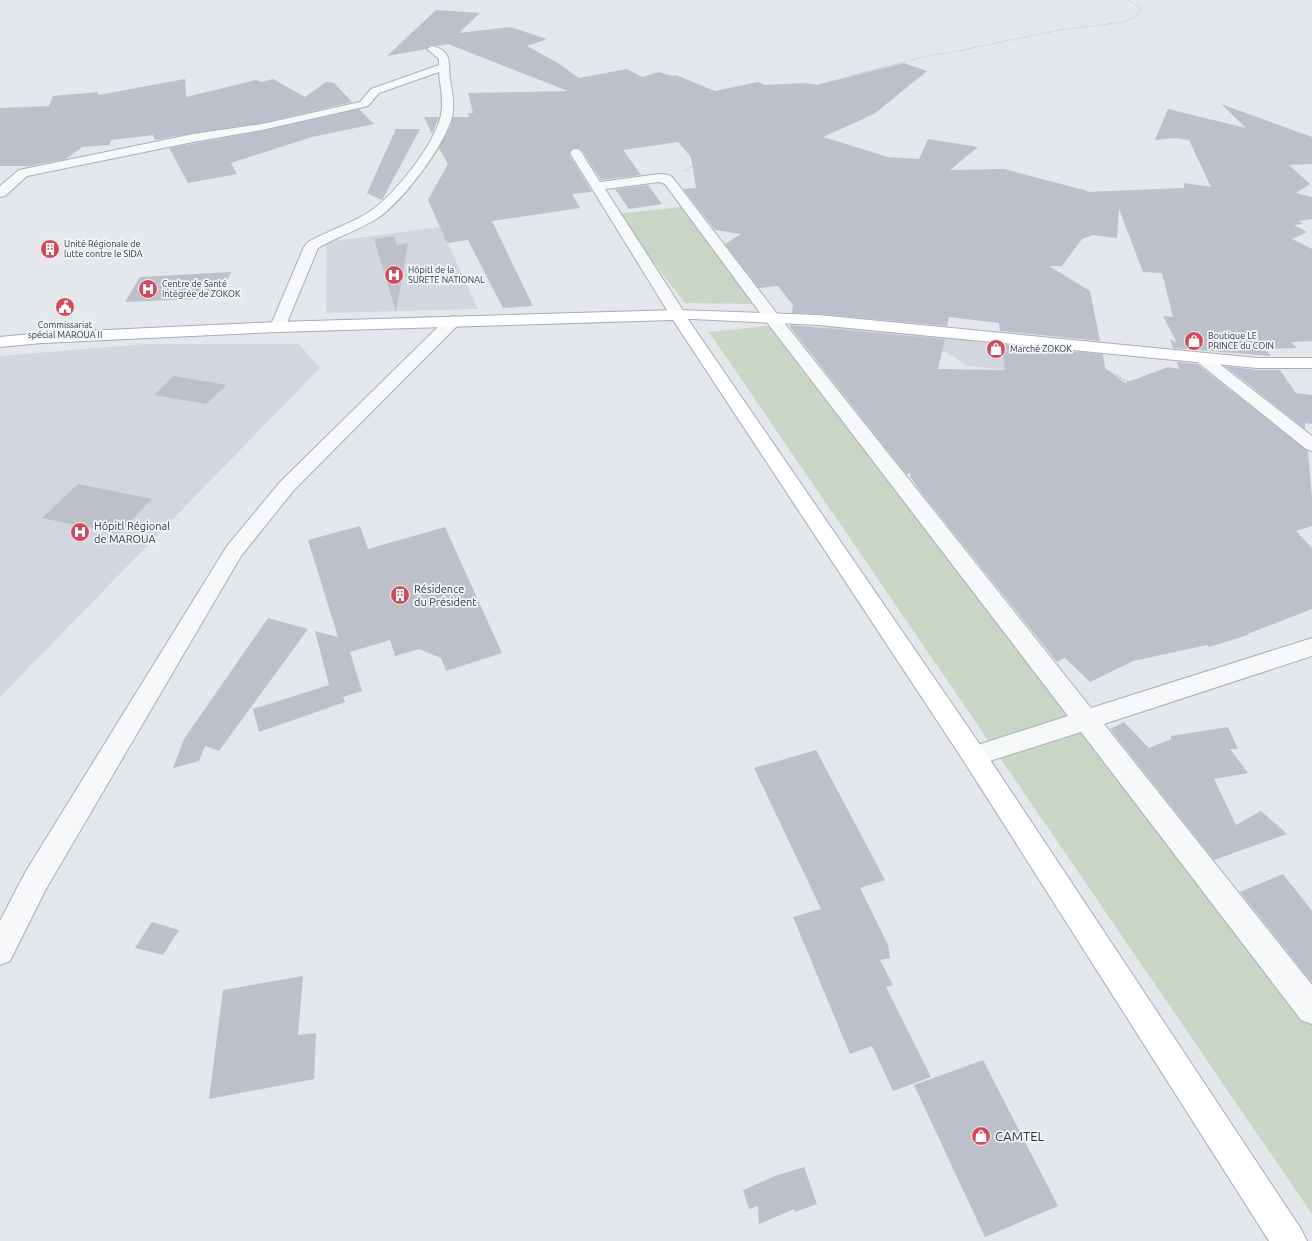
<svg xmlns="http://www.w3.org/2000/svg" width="1312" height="1241" viewBox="0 0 1312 1241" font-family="Ubuntu,sans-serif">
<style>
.built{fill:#d2d6de}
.green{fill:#c9d6c5}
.building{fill:#bbc0ca}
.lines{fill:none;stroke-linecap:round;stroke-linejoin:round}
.minor-casing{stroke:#a9aeb7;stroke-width:2}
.secondary-casing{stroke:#a9aeb7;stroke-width:2}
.primary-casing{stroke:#a3abb8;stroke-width:2}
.path-far2{stroke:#c2c5cb;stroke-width:1;stroke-dasharray:1.5 1.5;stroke-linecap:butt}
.path-far1{stroke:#c2c5cb;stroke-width:1.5;stroke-dasharray:1.5 1.5;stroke-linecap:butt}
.path{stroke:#c2c5cb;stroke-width:2;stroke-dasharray:2 2;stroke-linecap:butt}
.minor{fill:#f7f8fa;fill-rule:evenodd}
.secondary{fill:#fff;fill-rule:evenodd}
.primary{fill:#fff;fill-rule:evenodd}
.labels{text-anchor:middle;stroke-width:3.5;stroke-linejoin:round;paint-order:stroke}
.far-poi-label{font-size:9px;fill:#2b3445;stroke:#f4f6f9;text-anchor:start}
.poi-label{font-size:11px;fill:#2b3445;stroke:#f4f6f9;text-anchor:start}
.near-poi-label{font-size:13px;fill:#2b3445;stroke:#f4f6f9;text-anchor:start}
</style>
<rect width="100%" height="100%" fill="#e4e7ec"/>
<g class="built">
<polygon points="440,227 478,309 326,313 327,242"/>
<polygon points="837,324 1051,345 1066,350 1090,374 1007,370 968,366 946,352 825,338 822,327"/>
<polygon points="145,344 299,344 320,368 0,697 0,356"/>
</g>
<g class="green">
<polygon points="682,207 755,304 685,303 616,214"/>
<polygon points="775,325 1312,1015 1312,1214 709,332"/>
</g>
<g class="building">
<polygon points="436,10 480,13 459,33 510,27 547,39 527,46 558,63 579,78 627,69 642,77 659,72 672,76 676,75 715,91 758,82 765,85 802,83 814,84 816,85 904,63 927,71 874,114 823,137 888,157 919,159 928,139 978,147 950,170 1004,169 1088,191 1086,192 1184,188 1184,183 1211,187 1189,140 1174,138 1155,140 1168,109 1246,128 1221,104 1312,137 1312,164 1289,165 1310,184 1296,193 1312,197 1312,219 1299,221 1303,224 1294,225 1307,232 1292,239 1312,249 1312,341 1291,342 1297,348 1265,349 1271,356 1173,348 1170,339 1177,343 1163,316 1173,317 1162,273 1143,272 1119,209 1117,238 1093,235 1082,239 1062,266 1049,266 1090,291 1100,341 1000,331 999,323 949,317 947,326 818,314 792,313 793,305 778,286 759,288 725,244 741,234 715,230 683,189 696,188 691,157 678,142 623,150 641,175 601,180 581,149 576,148 572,149 569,154 592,192 572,194 580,208 492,221 533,306 503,308 468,240 447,243 428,200 448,164 439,148 451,126 453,117 469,117 468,113 473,113 468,93 568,91 448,44 438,46 431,45 426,49 387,56"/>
<polygon points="185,79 186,97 256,80 262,82 273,79 305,97 326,82 334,83 352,102 262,123 193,133 155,140 153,135 111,140 109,145 82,147 66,159 29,166 0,166 0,108 49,106 53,96 98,92 98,95"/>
<polygon points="359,109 374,124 312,137 231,163 237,174 188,183 169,148 262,131"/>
<polygon points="424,117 439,117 432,134"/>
<polygon points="396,129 420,129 382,200 367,193"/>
<polygon points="648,185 662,204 629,209 615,189"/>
<polygon points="394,236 397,245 408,243 396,312 374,239"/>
<polygon points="231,272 219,298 125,302 140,277"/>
<polygon points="790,325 945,339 938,369 1005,370 1002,345 1103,354 1105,368 1125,383 1168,367 1179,369 1177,362 1197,364 1308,451 1312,498 1312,526 1296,531 1312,548 1312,609 1247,634 1248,635 1209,647 1207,645 1133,661 1090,682 1065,658 1057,662 924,496 910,477 911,473 906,474 790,327"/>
<polygon points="1225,366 1257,370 1280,370 1296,393 1312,395 1312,424 1305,423 1305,429"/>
<polygon points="174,376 227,385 206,404 154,395"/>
<polygon points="78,484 152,499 118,534 42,518"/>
<polygon points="360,526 368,549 445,527 502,653 446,671 441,658 419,649 395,656 390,640 350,652 362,691 343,697 345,702 259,732 253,709 329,685 315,631 338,637 308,540"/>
<polygon points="268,618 308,629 219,751 205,746 199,761 173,768 184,739"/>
<polygon points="1124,722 1149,748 1171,739 1171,736 1228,727 1238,749 1230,749 1248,773 1214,779 1236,825 1261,811 1287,834 1214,860 1110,729"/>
<polygon points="816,750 885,880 860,888 888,945 890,958 880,960 893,985 886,987 931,1077 893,1091 872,1046 850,1054 793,917 821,909 754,768"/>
<polygon points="1283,874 1312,911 1312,983 1240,892"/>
<polygon points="152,922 179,930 163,955 135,948"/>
<polygon points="303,976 298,1035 316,1033 314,1079 209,1099 223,990"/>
<polygon points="983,1060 1058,1206 985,1237 914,1085"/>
<polygon points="804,1167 817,1204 795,1212 794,1209 759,1224 758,1206 749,1209 743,1190 775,1176"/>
</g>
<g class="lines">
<g class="minor-casing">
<g id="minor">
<path d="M432,46c21,5 16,17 18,33 2,11 4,22 3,34 -5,29 -50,88 -75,105 -19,12 -41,19 -60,30l-34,82 -6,2 -6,-2 -2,-3 34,-80 4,-5c20,-11 42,-18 61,-30 25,-16 66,-68 72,-97 3,-14 -1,-29 -2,-43l-60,21 -11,13 -106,24 -69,12 -166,34 -22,20 -5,1v-11l19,-16 174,-36 69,-10 98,-22 11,-13 68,-24v-6l-12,-10z"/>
<polygon points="576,149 580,150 600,182 659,174 669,175 673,178 778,315 1091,708 1312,638 1312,656 1104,724 1312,985 1312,1024 1301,1020 1081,732 974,766 965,763 962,756 965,749 1068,716 766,321 665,184 659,182 605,189 686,315 683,318 678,320 673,318 670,315 570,153 572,150"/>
<polygon points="453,316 459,318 461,321 459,324 294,490 241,556 46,889 10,961 0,965 0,921 26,871 227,546 280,482 447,318"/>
<polygon points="1202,353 1208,355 1312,436 1312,451 1306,449 1196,361 1194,358 1196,355"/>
</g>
</g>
<g class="secondary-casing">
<polygon id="secondary" points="678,310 818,315 1257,358 1312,358 1312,368 1257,368 818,325 673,318 670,315 673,312"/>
</g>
<g class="primary-casing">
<polygon id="primary" points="678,310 683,312 983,749 1301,1229 1307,1241 1269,1241 965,763 673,320 278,332 42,343 0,347 0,337 42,333 278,322"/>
</g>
<polyline class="path-far2" points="776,108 824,89 848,84 849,76 931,55 948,53 1060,30 1124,22 1137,16 1141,8 1128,0"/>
<polyline class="path-far1" points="685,171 733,139 766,112 779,107"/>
<polyline class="path" points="1102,368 1231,436 1282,449"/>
<use href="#minor" class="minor"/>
<use href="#secondary" class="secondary"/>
<use href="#primary" class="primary"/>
</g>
<defs>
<g id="building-disc" transform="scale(1)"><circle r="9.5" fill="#d1495b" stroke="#f4f6f9"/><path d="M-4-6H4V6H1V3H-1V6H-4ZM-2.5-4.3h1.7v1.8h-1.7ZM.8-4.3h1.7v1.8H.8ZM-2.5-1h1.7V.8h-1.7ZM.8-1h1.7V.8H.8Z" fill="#fff"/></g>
<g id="hospital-disc" transform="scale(1)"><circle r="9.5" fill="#d1495b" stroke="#f4f6f9"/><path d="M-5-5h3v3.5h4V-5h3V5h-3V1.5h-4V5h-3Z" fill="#fff"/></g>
<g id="civic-disc" transform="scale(1)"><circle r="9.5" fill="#d1495b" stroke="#f4f6f9"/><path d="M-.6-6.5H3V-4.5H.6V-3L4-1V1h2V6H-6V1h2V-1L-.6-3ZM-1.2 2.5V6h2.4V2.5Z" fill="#fff"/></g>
<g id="shop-disc" transform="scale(1)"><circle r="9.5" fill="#d1495b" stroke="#f4f6f9"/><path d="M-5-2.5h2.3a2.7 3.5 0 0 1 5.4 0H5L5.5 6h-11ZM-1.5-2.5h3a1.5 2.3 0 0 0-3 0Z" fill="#fff"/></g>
</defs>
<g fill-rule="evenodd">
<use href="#building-disc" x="50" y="249"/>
<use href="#hospital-disc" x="394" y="275"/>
<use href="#hospital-disc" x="148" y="289"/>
<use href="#civic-disc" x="65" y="307"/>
<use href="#shop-disc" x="1194" y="341"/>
<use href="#shop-disc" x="996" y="349"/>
<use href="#hospital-disc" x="80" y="532"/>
<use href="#building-disc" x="400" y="595"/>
<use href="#shop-disc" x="981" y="1136"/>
</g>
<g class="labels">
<g class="far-poi-label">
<text x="64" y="247">Unité Régionale de<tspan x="64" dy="10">lutte contre le SIDA</tspan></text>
<text x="408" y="273">Hôpitl de la<tspan x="408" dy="10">SURETE NATIONAL</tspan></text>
<text x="162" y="287">Centre de Santé<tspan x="162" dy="10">Intégrée de ZOKOK</tspan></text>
<text x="65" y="328" text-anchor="middle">Commissariat<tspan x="65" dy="10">spécial MAROUA II</tspan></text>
<text x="1208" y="339">Boutique LE<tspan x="1208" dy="10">PRINCE du COIN</tspan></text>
<text x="1010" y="352">Marché ZOKOK</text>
</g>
<g class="poi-label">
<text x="94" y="530">Hôpitl Régional<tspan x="94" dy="13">de MAROUA</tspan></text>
<text x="414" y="593">Résidence<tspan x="414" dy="13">du Président</tspan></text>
</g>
<g class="near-poi-label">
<text x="995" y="1141">CAMTEL</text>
</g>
</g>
</svg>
